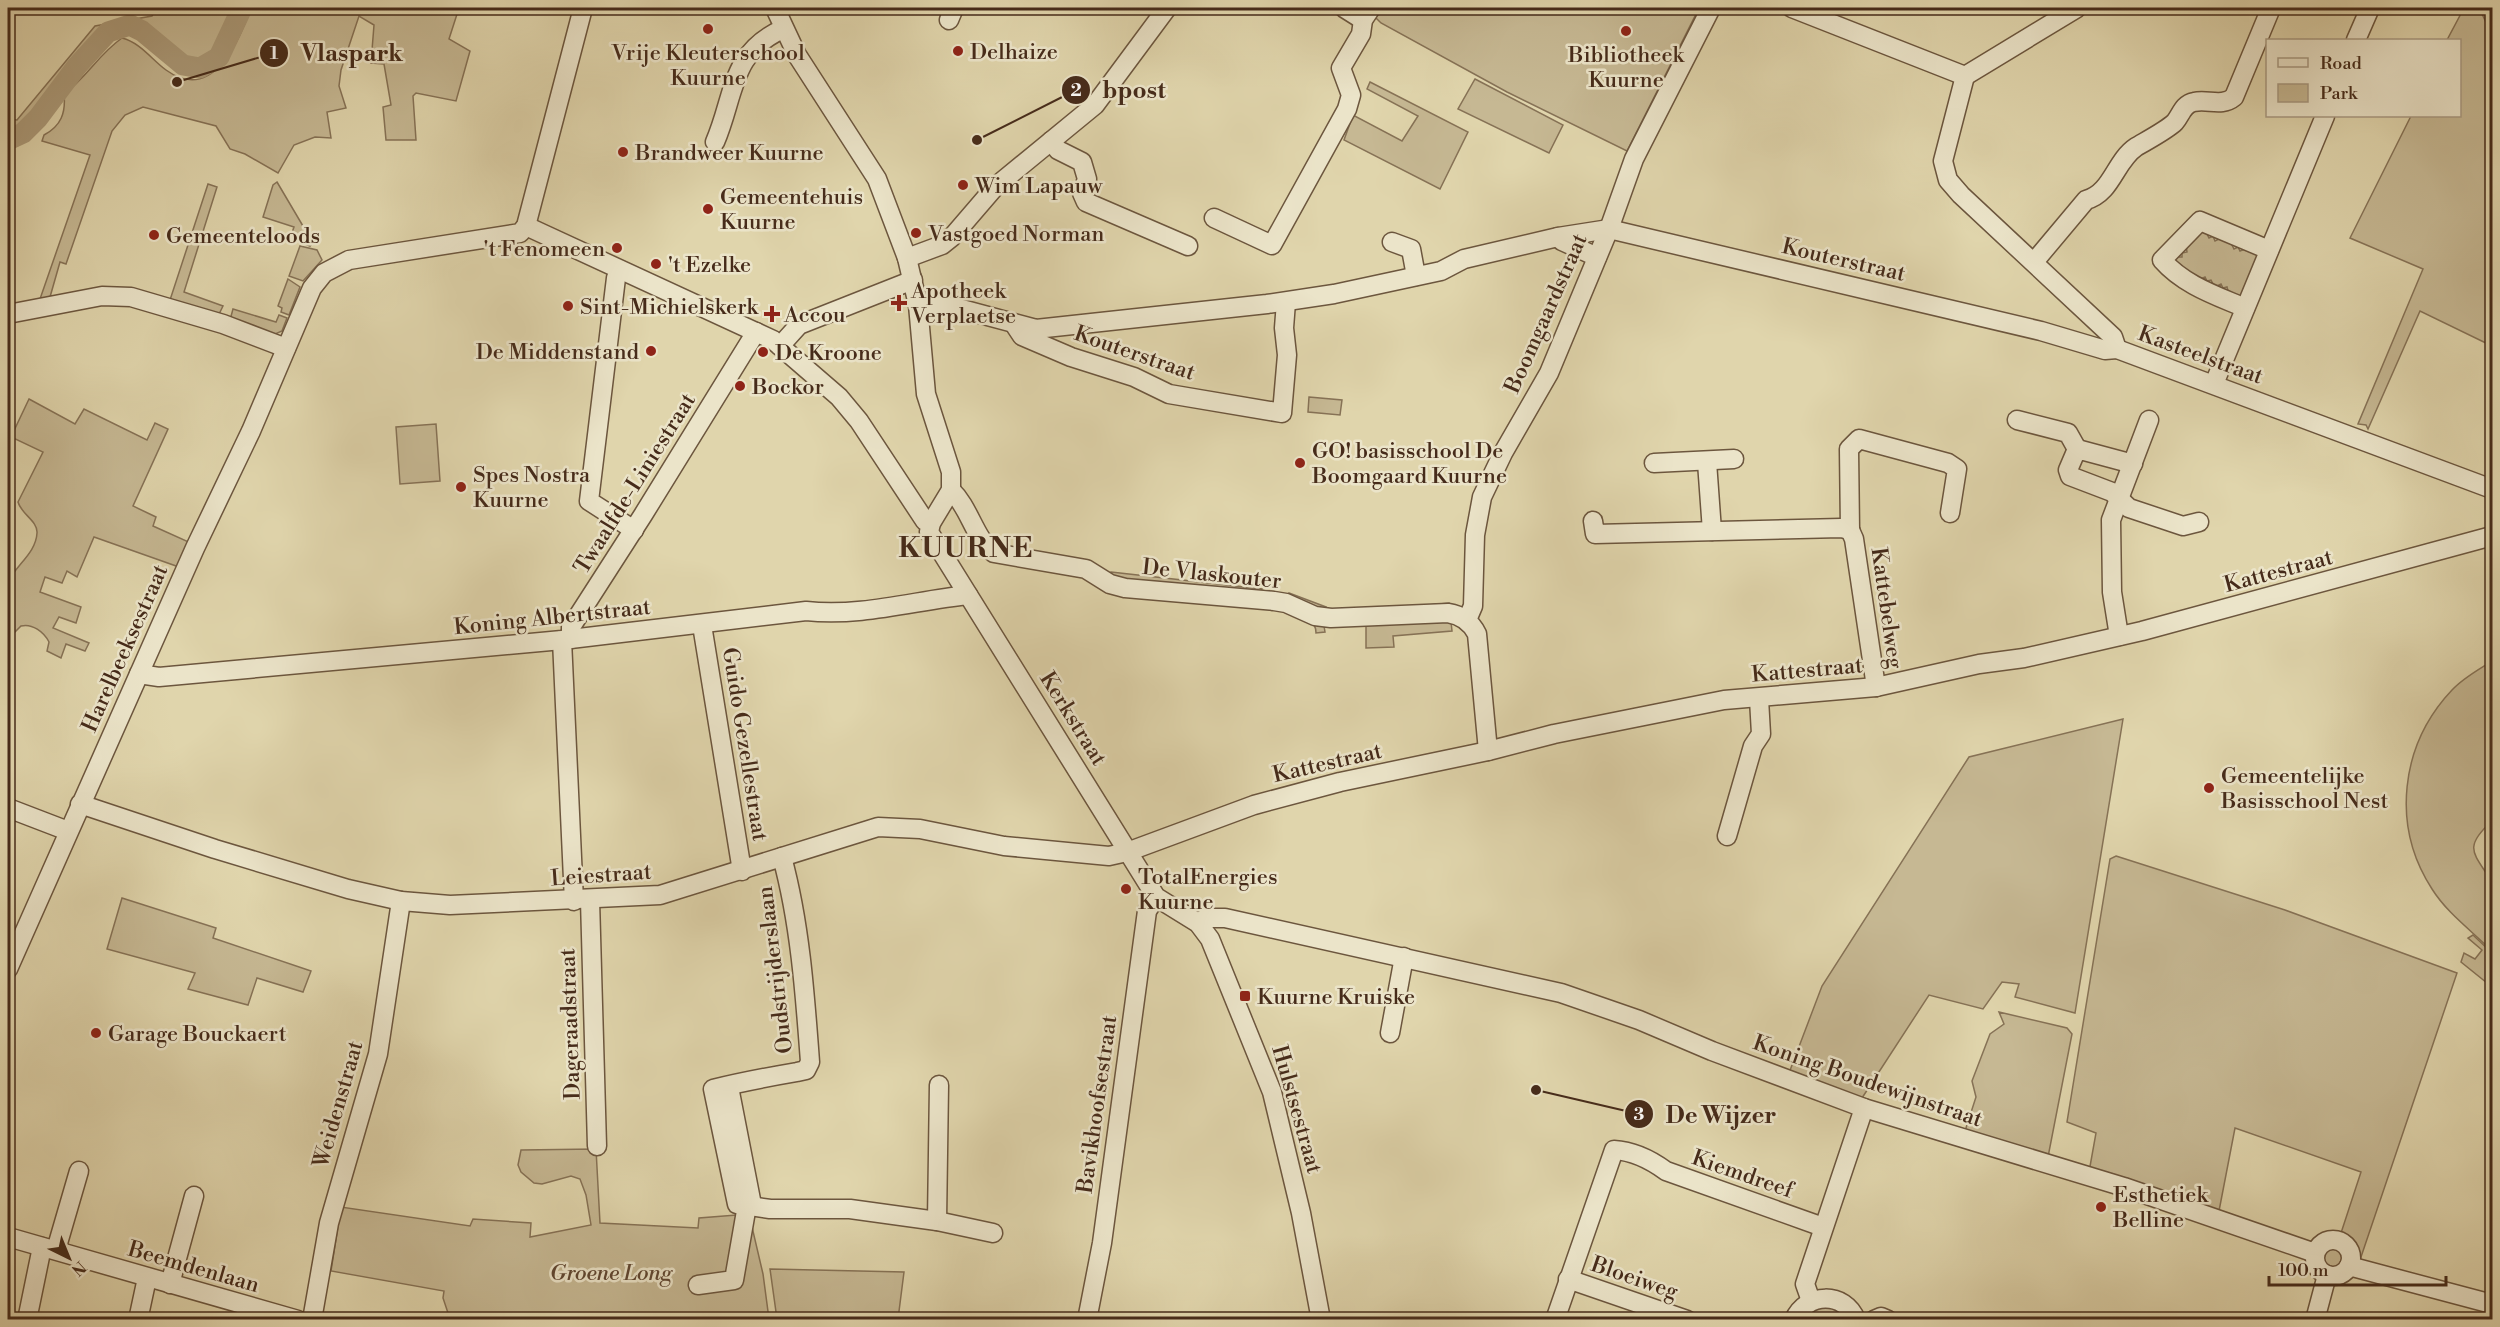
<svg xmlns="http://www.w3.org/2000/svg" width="2500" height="1327" viewBox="0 0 2500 1327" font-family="'Libre Bodoni',serif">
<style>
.green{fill:#c6b893;stroke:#867256;stroke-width:1.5}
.water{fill:#ac9b7a;stroke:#836e54;stroke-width:1.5}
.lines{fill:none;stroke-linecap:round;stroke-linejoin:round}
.river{stroke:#ac9b7a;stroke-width:21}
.minor-casing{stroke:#6c563e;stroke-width:21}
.minor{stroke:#ebe4c9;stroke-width:18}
.poi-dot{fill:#8f2418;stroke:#ebe4c9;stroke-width:2}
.labels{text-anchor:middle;stroke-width:5;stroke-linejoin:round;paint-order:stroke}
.poi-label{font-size:22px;fill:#462b1a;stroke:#ebe4c9;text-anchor:start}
.street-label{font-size:22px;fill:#462b1a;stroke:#ebe4c9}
.park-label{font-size:22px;font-style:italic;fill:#604732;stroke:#ebe4c9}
.district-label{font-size:28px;font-weight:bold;letter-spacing:1.5px;fill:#462b1a;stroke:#ebe4c9}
.leader{fill:none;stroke:#462b1a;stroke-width:2}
.callout-dot{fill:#462b1a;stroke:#ebe4c9;stroke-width:2}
.mark-label{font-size:18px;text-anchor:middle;font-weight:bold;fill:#fff}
.callout-label{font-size:24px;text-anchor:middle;font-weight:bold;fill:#462b1a;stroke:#ebe4c9;stroke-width:5;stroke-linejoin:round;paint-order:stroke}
</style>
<rect width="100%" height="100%" fill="#e0d5ac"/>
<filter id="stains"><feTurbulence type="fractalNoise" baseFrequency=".00333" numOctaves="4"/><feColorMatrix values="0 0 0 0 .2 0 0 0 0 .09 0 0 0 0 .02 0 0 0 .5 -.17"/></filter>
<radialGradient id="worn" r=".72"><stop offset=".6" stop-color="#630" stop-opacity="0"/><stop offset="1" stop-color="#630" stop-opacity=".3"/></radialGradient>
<g class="green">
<polygon points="156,8 233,8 209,57 188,65 175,62 149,33 138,28 127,24 104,30 69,67 24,127 8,131 8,119 17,120 95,26 152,16"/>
<path d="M251,8h208l-10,31 21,12 -14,50 -40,-8 -3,3 3,44h-30l-3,-33 8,-2 -7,-41 -13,-1 3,-38 -15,-9 -18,54 -2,16 7,22 -19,4 4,26 -16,-1 -21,8 -16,28 -33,-19 -15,-5 -14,-23 -73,-19 -18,8 -13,16 -46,133 -6,-2 -10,35 -10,2 50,-144 -48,-14 2,-6c17,-9 22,-22 20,-41 22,-16 35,-40 58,-56 19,5 29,21 44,32 47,34 73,-29 85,-62z"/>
<polygon points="1376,8 1386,14 1391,8 1699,8 1627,151 1507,92 1381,23 1373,15"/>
<polygon points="2464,8 2492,8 2492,346 2420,311 2368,429 2366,425 2358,424 2423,269 2350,238 2411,116 2460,116 2460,40 2447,40"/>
<polygon points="1475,79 1563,125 1549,153 1458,109"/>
<polygon points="1370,82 1468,132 1440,189 1344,140 1353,115 1402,141 1418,116 1367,89"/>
<polygon points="277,182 313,243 310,246 290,238 294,227 263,217 273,185"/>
<polygon points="208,184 217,187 184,292 223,306 219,314 170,300"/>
<polygon points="2215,230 2207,234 2209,238 2213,236 2215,241 2225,236 2240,241 2232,245 2234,249 2238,247 2240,251 2252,246 2261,254 2242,300 2220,294 2228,291 2227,287 2223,288 2221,284 2209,290 2205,288 2213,284 2211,280 2207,281 2205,277 2194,282 2172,268 2177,249 2178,257 2182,257 2182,253 2187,252 2185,239 2193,231"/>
<polygon points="300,246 317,250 322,260 303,281 289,276"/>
<polygon points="288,279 300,287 289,315 281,312 282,308 278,306"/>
<polygon points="233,309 276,322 279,315 287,318 282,331 273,335 230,320"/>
<polygon points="1309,397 1342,400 1340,415 1308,412"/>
<path d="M29,399l46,25 9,-15 63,31 8,-17 13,6 -35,77 23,11 -3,9 38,17 -12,24 -85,-30 -17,40 -10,-6 -5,12 -17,-6 -5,15 41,15 -5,16 -17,-6 -6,11 36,15 -4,8 -19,-7 -5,14 -14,-7 2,-9c-5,-10 -17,-19 -28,-16l-13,13c0,-13 -4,-46 0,-57 8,-17 28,-29 29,-49 1,-12 -16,-19 -19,-31l25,-50 -32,-15z"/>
<polygon points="436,424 440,481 400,484 396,427"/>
<polygon points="1111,572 1262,589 1260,598 1111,582"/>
<path d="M1289,593l37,14 -4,7 3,18 -9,1c0,-16 -17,-18 -30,-23z"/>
<polygon points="1449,603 1452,631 1393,636 1394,647 1366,648 1366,611"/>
<path d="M2492,661v160c-30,27 -18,32 0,61l-2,2 2,3v64c-20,-20 -45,-38 -60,-62 -41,-63 -32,-144 20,-199 11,-12 26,-20 40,-29z"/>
<polygon points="2123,719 2075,1013 2015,997 2019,984 2002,982 1983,1009 1929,995 1862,1098 1789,1073 1822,986 1969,757"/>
<polygon points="2116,856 2285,910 2457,973 2361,1257 2349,1236 2341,1233 2361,1172 2235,1128 2219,1211 2089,1172 2096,1133 2067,1122 2110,859"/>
<polygon points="122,898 216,928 213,938 311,971 303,992 257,978 248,1005 188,989 195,973 107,949"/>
<polygon points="2473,935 2492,953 2492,987 2461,962 2464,953 2475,959 2482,950 2468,938"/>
<polygon points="1999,1012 2067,1028 2072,1034 2048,1157 1965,1131 1976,1097 1972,1081 1990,1034 2004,1024"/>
<polygon points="596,1149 600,1223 698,1228 699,1218 749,1214 763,1274 769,1319 450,1319 443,1298 444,1291 331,1271 341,1207 470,1226 473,1219 531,1223 530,1237 591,1225 586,1195 580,1179 571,1176 542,1184 534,1183 521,1172 518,1165 521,1150"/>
<circle cx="2333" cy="1258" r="10"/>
<polygon points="770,1269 904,1272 898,1319 777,1319"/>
<polygon points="1829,1303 1850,1320 1798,1320 1799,1318"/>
</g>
<polygon class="water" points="2483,8 2492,8 2492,35 2482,14"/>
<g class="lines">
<polyline class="river" points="8,140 23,133 38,118 77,66 108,32 130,25 142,31 183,65 200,68 219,57 242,8"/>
<g class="minor-casing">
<g id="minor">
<polyline points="775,8 797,55 877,179 907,258 918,305 926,394 951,472 951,490 931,523 929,532 1156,897 1198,923 1210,939 1272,1092 1301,1213 1321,1320"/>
<polyline points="1344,8 1363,20"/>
<polyline points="1792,8 1965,76"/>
<polyline points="949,20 954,8"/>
<polyline points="2356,40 2370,8"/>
<polyline points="1965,76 1943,161 1948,180 1961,195 2113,337 2117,349"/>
<polyline points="1965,76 2077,8"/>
<polyline points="1051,141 1058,150 1082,162 1087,179 1082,193 1086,202 1188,246"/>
<path d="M715,142c20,-46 15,-90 68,-113"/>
<polyline points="1214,218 1272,245 1347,109 1351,95 1341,68 1361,34 1363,20 1371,8"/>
<polyline points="526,226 773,340 839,397 859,421 925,521 931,523"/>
<polyline points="1558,237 1562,241 1597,257"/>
<polyline points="1392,242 1411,249 1416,276"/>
<polyline points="907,258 942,245 952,237 995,187 1095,105 1167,8"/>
<path d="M2034,262l52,-62c26,-7 29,-39 50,-53 10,-6 31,-17 39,-25 6,-7 8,-18 19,-20 14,-3 28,5 40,-5l37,-89"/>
<polyline points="620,270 616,278 589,501 634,530"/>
<polyline points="918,305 954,307 1036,329 1267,304 1334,294 1441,271 1464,259 1558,237 1609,229 2041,331 2105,350 2117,349 2492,489"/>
<path d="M2245,308c-30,-13 -61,-23 -83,-48l38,-39 69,29"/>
<polyline points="8,314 102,296 131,297 223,324 286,348"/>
<polyline points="1016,327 1022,336 1071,357 1134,377 1169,394 1282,413 1287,355 1284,328 1286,302"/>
<polyline points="780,346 799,325 913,280"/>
<polyline points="2214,384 2325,116"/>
<polyline points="2017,420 2068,433 2077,449"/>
<polyline points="1707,462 1712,531"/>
<polyline points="1654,463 1734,459"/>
<polyline points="2133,464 2077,449 2068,470 2070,476 2112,492 2129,508 2183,526 2199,522"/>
<path d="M951,490c19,18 23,48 43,63l92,16 24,15 15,4 149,13 12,2 29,13 16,2 117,-5c13,2 23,9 29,21l11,117"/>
<polyline points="1593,521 1595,534 1841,528 1850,530"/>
<polyline points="1850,530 1849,449 1859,439 1948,463 1957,469 1950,513"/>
<polyline points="1850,530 1854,539 1876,687"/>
<polyline points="1467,620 1473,606 1475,535 1482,497 1503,453 1549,373 1609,229 1634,159 1711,8"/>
<polyline points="702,625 742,871"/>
<polyline points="2119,636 2112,592 2111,520 2149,420"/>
<polyline points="571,639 571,627 643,515 756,332"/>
<polyline points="562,640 574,901"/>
<path d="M139,674l20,3 403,-37 244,-29c55,6 107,-10 162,-16"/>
<polyline points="80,804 215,849 348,889 401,901 450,905 660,895 878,827 920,829 1004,846 1109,856 1127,852 1254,805 1340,782 1488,751 1554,734 1724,700 1876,687 1979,664 2024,658 2142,631 2492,536"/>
<polyline points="8,808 68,831"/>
<polyline points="1727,836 1753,746 1761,734 1759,699"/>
<path d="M782,857c18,66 23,137 28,205l-4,8 -9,2c-29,5 -56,10 -84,17l24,115 33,5h80l87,12 56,12"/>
<polyline points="590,900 597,1146"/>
<polyline points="1198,923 1206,918 1225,918 1561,993 1639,1020 1712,1051 1864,1108 2124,1187 2315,1253"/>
<polyline points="8,969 195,548 251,431 312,288 324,273 349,260 520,233 526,226 583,8"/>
<polyline points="1390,1033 1404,957"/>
<polyline points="729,1087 752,1205"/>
<polyline points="937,1221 939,1085"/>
<polyline points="8,1237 298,1320"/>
<circle cx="2333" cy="1258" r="18"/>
<polyline points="56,1250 79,1171"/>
<polyline points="2349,1266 2492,1304"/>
<polyline points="1568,1279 1687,1320"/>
<polyline points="170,1284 194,1196"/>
<polyline points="698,1285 734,1280 746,1211 752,1205"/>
<polyline points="1811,1301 1805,1284 1864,1108"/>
<polyline points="27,1320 42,1247"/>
<polyline points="138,1320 147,1278"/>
<polyline points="312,1320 329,1223 378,1054 401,901"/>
<polyline points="1087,1320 1102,1243 1147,911 1156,897"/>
<path d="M1555,1320l59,-170c19,1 37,10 52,21l157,56"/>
<path d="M1794,1320c12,-28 51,-29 62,0"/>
<polyline points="1874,1320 1881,1317 1888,1320"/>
<polyline points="2315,1320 2327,1275"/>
</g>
</g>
<use href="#minor" class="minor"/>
</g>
<g class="poi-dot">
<circle cx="708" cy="29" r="6"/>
<circle cx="1626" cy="31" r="6"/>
<circle cx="958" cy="51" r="6"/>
<circle cx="623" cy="152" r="6"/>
<circle cx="963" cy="185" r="6"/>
<circle cx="708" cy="209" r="6"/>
<circle cx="916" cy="233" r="6"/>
<circle cx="154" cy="235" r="6"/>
<circle cx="617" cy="248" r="6"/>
<circle cx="656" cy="264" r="6"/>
<path d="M896 294h6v6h6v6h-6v6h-6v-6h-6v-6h6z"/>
<circle cx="568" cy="306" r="6"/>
<path d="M769 305h6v6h6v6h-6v6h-6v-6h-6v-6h6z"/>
<circle cx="651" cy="351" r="6"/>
<circle cx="763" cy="352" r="6"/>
<circle cx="740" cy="386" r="6"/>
<circle cx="1300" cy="463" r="6"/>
<circle cx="461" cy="487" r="6"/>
<circle cx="2209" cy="788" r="6"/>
<circle cx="1126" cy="889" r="6"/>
<rect x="1239" y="990" width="12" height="12" rx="3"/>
<circle cx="96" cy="1033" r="6"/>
<circle cx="2101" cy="1207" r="6"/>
</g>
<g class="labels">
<g class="poi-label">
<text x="970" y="59">Delhaize</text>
<text x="708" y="60" text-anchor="middle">Vrije Kleuterschool<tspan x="708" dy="25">Kuurne</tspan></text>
<text x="1626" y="62" text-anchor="middle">Bibliotheek<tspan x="1626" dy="25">Kuurne</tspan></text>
<text x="635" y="160">Brandweer Kuurne</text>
<text x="975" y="193">Wim Lapauw</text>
<text x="720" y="204">Gemeentehuis<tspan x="720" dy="25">Kuurne</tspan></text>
<text x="928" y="241">Vastgoed Norman</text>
<text x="166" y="243">Gemeenteloods</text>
<text x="605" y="256" text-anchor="end">'t Fenomeen</text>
<text x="668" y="272">'t Ezelke</text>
<text x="911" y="298">Apotheek<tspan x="911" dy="25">Verplaetse</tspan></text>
<text x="580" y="314">Sint-Michielskerk</text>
<text x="784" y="322">Accou</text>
<text x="639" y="359" text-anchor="end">De Middenstand</text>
<text x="775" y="360">De Kroone</text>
<text x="752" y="394">Bockor</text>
<text x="1312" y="458">GO! basisschool De<tspan x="1312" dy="25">Boomgaard Kuurne</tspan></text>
<text x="473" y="482">Spes Nostra<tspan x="473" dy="25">Kuurne</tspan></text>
<text x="2221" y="783">Gemeentelijke<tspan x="2221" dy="25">Basisschool Nest</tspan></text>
<text x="1138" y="884">TotalEnergies<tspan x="1138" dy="25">Kuurne</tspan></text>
<text x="1257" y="1004">Kuurne Kruiske</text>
<text x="108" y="1041">Garage Bouckaert</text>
<text x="2113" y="1202">Esthetiek<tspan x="2113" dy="25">Belline</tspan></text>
</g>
<g class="street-label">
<text transform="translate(1844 259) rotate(13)" y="8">Kouterstraat</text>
<text transform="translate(1545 313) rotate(-66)" y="8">Boomgaardstraat</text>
<text transform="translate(1135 352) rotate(19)" y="8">Kouterstraat</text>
<text transform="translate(2201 354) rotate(20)" y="8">Kasteelstraat</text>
<text transform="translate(634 483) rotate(-58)" y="8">Twaalfde-Liniestraat</text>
<text transform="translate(2278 570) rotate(-15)" y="8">Kattestraat</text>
<text transform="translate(1212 573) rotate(6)" y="8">De Vlaskouter</text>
<text transform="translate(1888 608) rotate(82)" y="8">Kattebelweg</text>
<text transform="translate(552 616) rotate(-6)" y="8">Koning Albertstraat</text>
<text transform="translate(124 648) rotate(-66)" y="8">Harelbeeksestraat</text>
<text transform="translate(1807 669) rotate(-5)" y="8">Kattestraat</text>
<text transform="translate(1074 718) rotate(58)" y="8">Kerkstraat</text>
<text transform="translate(746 744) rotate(81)" y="8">Guido Gezellestraat</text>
<text transform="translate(1327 762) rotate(-13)" y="8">Kattestraat</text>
<text transform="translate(601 874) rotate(-4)" y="8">Leiestraat</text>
<text transform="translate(774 970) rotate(-97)" y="8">Oudstrijderslaan</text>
<text transform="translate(569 1024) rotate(-92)" y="8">Dageraadstraat</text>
<text transform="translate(1868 1080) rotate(19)" y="8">Koning Boudewijnstraat</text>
<text transform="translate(337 1104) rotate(-74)" y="8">Weidenstraat</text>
<text transform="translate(1096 1104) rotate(-82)" y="8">Bavikhoofsestraat</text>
<text transform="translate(1298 1109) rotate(74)" y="8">Hulstsestraat</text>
<text transform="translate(1743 1173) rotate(19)" y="8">Kiemdreef</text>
<text transform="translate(194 1266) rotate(16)" y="8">Beemdenlaan</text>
<text transform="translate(1635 1277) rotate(19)" y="8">Bloeiweg</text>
</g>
<g class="park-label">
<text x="611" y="1280">Groene Long</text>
</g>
<g class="district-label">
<text x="966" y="557">KUURNE</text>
</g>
</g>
<path class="leader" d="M177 82L274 53M977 140L1076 90M1536 1090L1639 1114"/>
<g class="callout-dot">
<circle cx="177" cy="82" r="6"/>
<circle cx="977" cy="140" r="6"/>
<circle cx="1536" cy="1090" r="6"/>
<circle cx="274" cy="53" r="15"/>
<circle cx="1076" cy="90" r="15"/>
<circle cx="1639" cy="1114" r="15"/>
</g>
<g class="mark-label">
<text x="274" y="59">1</text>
<text x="1076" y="96">2</text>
<text x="1639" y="1120">3</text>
</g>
<g class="callout-label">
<text x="352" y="61">Vlaspark</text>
<text x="1134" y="98">bpost</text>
<text x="1721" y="1123">De Wijzer</text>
</g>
<rect width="2500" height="1327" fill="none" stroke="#e0d5ac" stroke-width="30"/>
<rect x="9" y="9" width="2482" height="1309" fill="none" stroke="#462b1a" stroke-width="3"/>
<rect x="15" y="15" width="2470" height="1297" fill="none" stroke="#462b1a" stroke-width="1.5"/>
<rect x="2266" y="39" width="195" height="78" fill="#ebe4c9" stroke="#a99a83" stroke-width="1.5"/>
<rect x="2278" y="58" width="30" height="9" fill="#ebe4c9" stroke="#a99a83" stroke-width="1.5"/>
<text x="2320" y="69" font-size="18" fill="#462b1a">Road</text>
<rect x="2278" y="84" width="30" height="18" fill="#c6b893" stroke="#a99a83" stroke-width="1.5"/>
<text x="2320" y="99" font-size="18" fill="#462b1a">Park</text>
<g transform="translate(69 1258) rotate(137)" stroke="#ebe4c9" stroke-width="4.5" paint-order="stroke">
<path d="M0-4.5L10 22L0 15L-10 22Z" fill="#462b1a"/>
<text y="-9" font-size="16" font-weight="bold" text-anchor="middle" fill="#462b1a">N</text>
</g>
<path d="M2269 1276v9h177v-9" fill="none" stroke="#462b1a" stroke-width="3"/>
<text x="2278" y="1276" font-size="18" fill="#462b1a" stroke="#ebe4c9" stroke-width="4.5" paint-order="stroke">100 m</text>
<rect width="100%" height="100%" filter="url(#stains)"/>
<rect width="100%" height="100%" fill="url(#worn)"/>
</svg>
